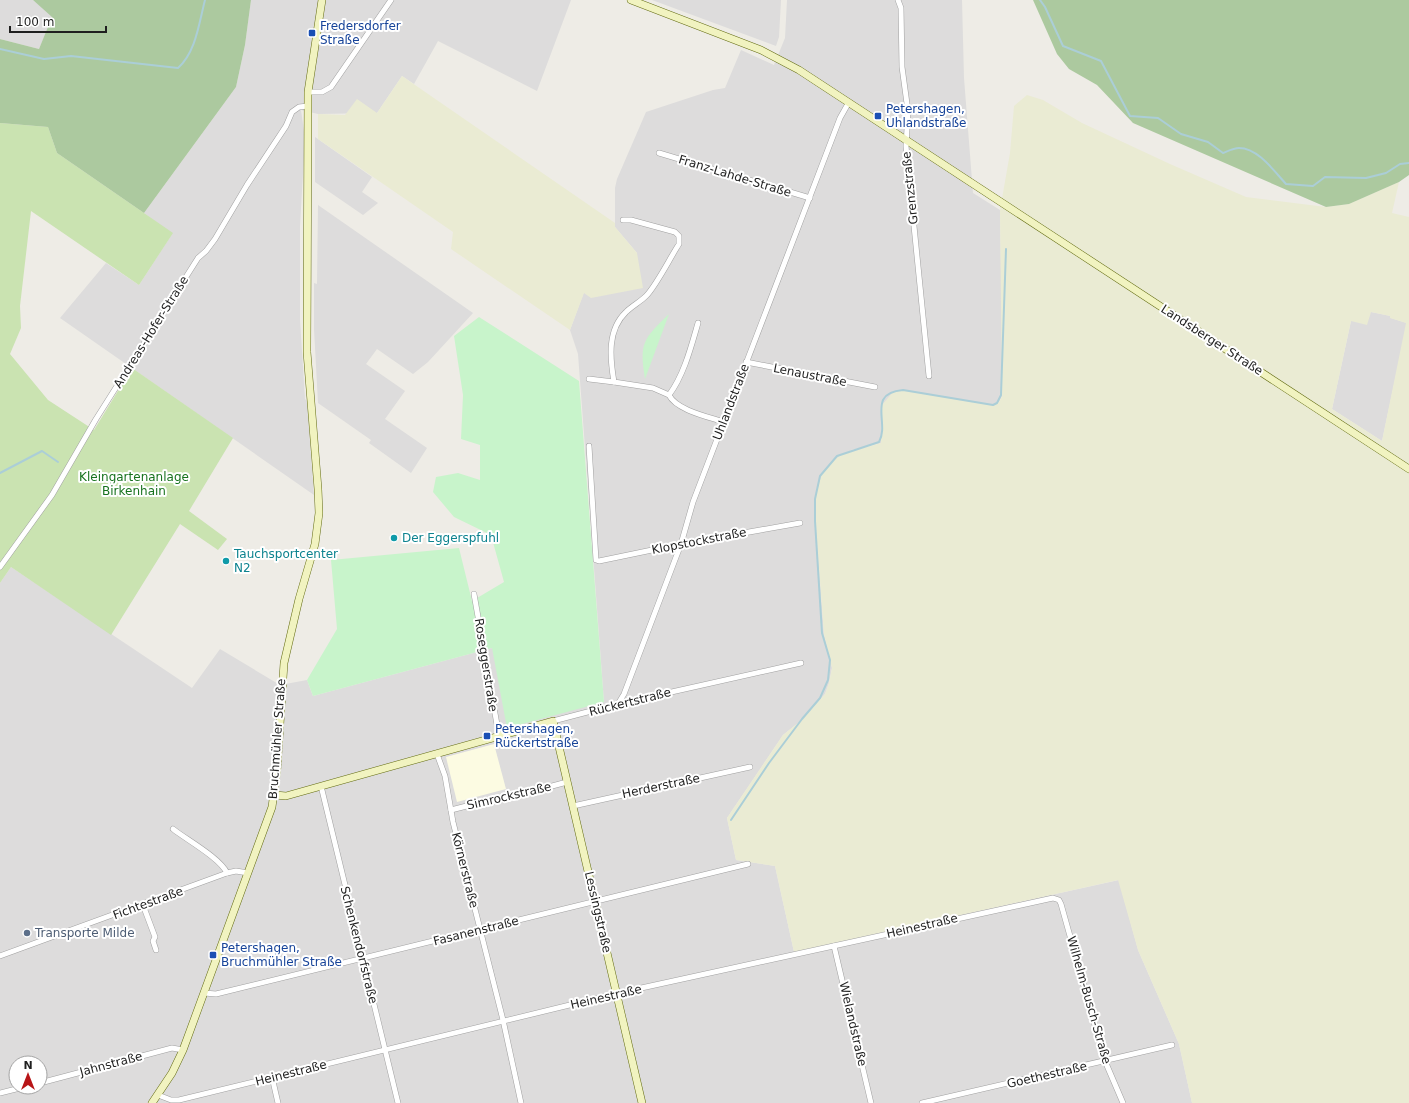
<svg xmlns="http://www.w3.org/2000/svg" width="1409" height="1103" viewBox="0 0 1409 1103" font-family="'DejaVu Sans',sans-serif">
<style>
.residential{fill:#dddcdc;fill-rule:evenodd}
.education{fill:#fcfbe2}
.farmland{fill:#eaebd3;fill-rule:evenodd}
.grass{fill:#cae3b1}
.forest{fill:#acc99f}
.park{fill:#c8f4cb}
.lines{fill:none;stroke-linecap:round;stroke-linejoin:round}
.stream{stroke:#abced7;stroke-width:2}
.street-casing{stroke:#a0a0a0;stroke-width:6}
.secondary-casing{stroke:#626b11;stroke-width:8}
.street{stroke:#fff;stroke-width:5}
.secondary{stroke:#f1f3c0;stroke-width:7}
.transit-dot{fill:#1a4fb4;stroke:#fff;stroke-width:1.5}
.culture-dot{fill:#0f9aa8;stroke:#fff;stroke-width:1.5}
.service-dot{fill:#5c6f8a;stroke:#fff;stroke-width:1.5}
.labels{text-anchor:middle;stroke-width:4;stroke-linejoin:round;paint-order:stroke}
.transit-label{font-size:12px;fill:#164399;stroke:#fff;text-anchor:start}
.street-label{font-size:12px;fill:#1f1f1f;stroke:#fff}
.park-label{font-size:12px;fill:#17721e;stroke:#fff}
.culture-label{font-size:12px;fill:#0d838f;stroke:#fff;text-anchor:start}
.service-label{font-size:12px;fill:#4e5e75;stroke:#fff;text-anchor:start}
</style>
<rect width="100%" height="100%" fill="#eeece6"/>
<g class="residential">
<polygon points="0,0 33,0 53,16 39,49 0,39"/>
<polygon points="251,0 571,0 537,91 438,41 414,84 402,76 377,113 318,114 301,110 305,138 300,226 300,320 305,399 307,401 314,495 60,318 106,263 139,285 172,234 144,213 236,87 245,45"/>
<polygon points="652,0 781,0 779,37 776,46"/>
<path d="M787,0h175l2,78 9,115 27,17 3,178 -1,8 -3,6 -5,3 -92,-15 -20,15 -1,38 -30,7 -36,65 9,119 8,34 -3,15 -4,11 -22,25 -20,16 -56,83 9,42 39,6 19,86 325,-72 19,70 41,94 13,59h-1192v-520l11,-16 181,121 28,-39 60,36 27,-5 6,16 179,-48 112,54 -26,-348 -8,-24 14,-38 53,-39 -22,-26v-39l2,-9 29,-67 67,-22 12,-2 16,-38 33,15 11,-27zM16,1063h24v24h-24z"/>
<polygon points="315,137 372,177 362,192 378,203 363,215 315,182"/>
<polygon points="318,205 473,313 428,362 413,374 377,349 366,364 405,391 385,419 427,448 411,473 369,443 371,440 318,403 314,329 314,283 317,284"/>
<polygon points="1371,312 1391,316 1391,318 1407,323 1382,441 1332,409 1351,321"/>
</g>
<polygon class="education" points="494,744 506,789 457,802 446,757"/>
<g class="farmland">
<polygon points="402,76 615,223 615,227 637,253 643,288 591,298 584,293 570,330 451,249 453,232 318,139 318,114 345,115 357,99 377,113"/>
<path d="M1027,95l16,5 39,23 88,41 76,33 80,10 23,-3 50,-22 -7,31 17,4v886h-217l-13,-59 -41,-94 -20,-70 -324,72 -19,-86 -39,-6 -9,-42 56,-83 20,-16 22,-25 4,-11 3,-15 -8,-34 -9,-119v-17l7,-25 11,-12 9,-7 39,-11 1,-38 11,-13 9,-2 92,15 5,-3 3,-6 -2,-186 10,-57 4,-47zM1371,312l19,4v2l16,5 -24,118 -50,-32 19,-88 16,4z"/>
</g>
<polygon class="grass" points="0,123 48,127 57,153 173,233 139,285 31,211 20,306 21,328 10,354 48,400 94,430 132,368 233,438 189,511 227,539 218,550 180,524 111,635 11,567 0,583"/>
<g class="forest">
<polygon points="33,0 251,0 245,45 236,87 144,213 57,153 48,127 0,123 0,39 39,49 52,17"/>
<polygon points="1033,0 1409,0 1409,175 1399,182 1349,204 1326,207 1133,123 1097,85 1069,69 1057,54"/>
</g>
<g class="park">
<path d="M669,314l-24,65c-6,-36 -2,-40 24,-65z"/>
<polygon points="479,317 579,381 604,702 507,728 492,648 313,696 307,680 337,629 331,560 459,548 472,601 504,582 491,535 454,517 433,492 436,477 458,473 480,480 480,445 461,439 463,395 454,336"/>
</g>
<g class="lines">
<g class="stream">
<path d="M1040,0l5,7 18,39 38,15 29,55 28,2 23,16 27,8 15,11c5,-2 11,-5 16,-5 19,0 35,23 47,36l27,2 12,-9 41,1 20,-5 14,-9 9,-1"/>
<path d="M0,49l44,10 27,-3 107,12c18,-16 21,-45 27,-68"/>
<polyline points="0,473 42,451 58,462"/>
<path d="M731,820l38,-57 33,-44 18,-21 8,-18 2,-20 -8,-27 -7,-112v-22l5,-23 17,-20 42,-14c11,-19 -13,-49 24,-52l90,15 4,-2 4,-8 5,-146"/>
</g>
<g class="street-casing">
<g id="street">
<polyline points="898,0 901,8 902,67 908,111 906,146 929,376"/>
<polyline points="308,92 322,92 331,87 391,0"/>
<polyline points="659,153 810,198"/>
<path d="M623,220h8l44,12 4,4v8c-9,14 -23,42 -33,52 -6,6 -14,10 -20,16 -19,18 -16,46 -12,70l39,6 16,7c7,15 40,22 55,27"/>
<polyline points="746,362 875,387"/>
<polyline points="589,379 614,382"/>
<path d="M669,395c15,-20 22,-48 29,-72"/>
<polyline points="589,446 596,560 599,561 681,544 800,523"/>
<polyline points="0,567 52,495 96,419 198,258 206,251 215,239 247,185 286,126 292,112 299,107 308,106"/>
<polyline points="474,594 499,736"/>
<polyline points="618,704 624,694 681,544 693,502 840,118 849,102"/>
<polyline points="553,721 618,704 801,663"/>
<polyline points="437,754 445,776 453,822 503,1020 521,1103"/>
<polyline points="321,786 398,1103"/>
<polyline points="573,806 750,767"/>
<polyline points="451,810 490,800 500,800 567,782"/>
<path d="M173,829c14,11 47,29 54,44"/>
<polyline points="143,905 155,937 153,941 156,950"/>
<polyline points="834,946 871,1103"/>
<polyline points="0,956 227,873 236,871 248,873"/>
<polyline points="204,993 216,994 748,864"/>
<polyline points="272,1077 278,1103"/>
<polyline points="40,1083 172,1048 183,1050"/>
<polyline points="0,1093 24,1087"/>
<polyline points="158,1095 171,1100 179,1100 623,992 1053,898 1059,900 1061,904 1105,1061 1123,1103"/>
<polyline points="922,1103 1172,1045"/>
</g>
</g>
<g class="secondary-casing">
<g id="secondary">
<polyline points="631,0 761,50 799,70 1409,469"/>
<polyline points="275,795 286,796 553,721 642,1103"/>
<polyline points="152,1103 172,1073 183,1050 272,807 277,770 284,663 299,599 315,544 319,513 318,489 307,352 308,92 322,0"/>
</g>
</g>
<use href="#street" class="street"/>
<use href="#secondary" class="secondary"/>
</g>
<g class="transit-dot">
<rect x="308" y="29" width="8" height="8" rx="2"/>
<rect x="874" y="112" width="8" height="8" rx="2"/>
<rect x="483" y="732" width="8" height="8" rx="2"/>
<rect x="209" y="951" width="8" height="8" rx="2"/>
</g>
<g class="culture-dot">
<circle cx="394" cy="538" r="4"/>
<circle cx="226" cy="561" r="4"/>
</g>
<circle class="service-dot" cx="27" cy="933" r="4"/>
<g class="labels">
<g class="transit-label">
<text x="320" y="30">Fredersdorfer<tspan x="320" dy="14">Straße</tspan></text>
<text x="886" y="113">Petershagen,<tspan x="886" dy="14">Uhlandstraße</tspan></text>
<text x="495" y="733">Petershagen,<tspan x="495" dy="14">Rückertstraße</tspan></text>
<text x="221" y="952">Petershagen,<tspan x="221" dy="14">Bruchmühler Straße</tspan></text>
</g>
<g class="street-label">
<text transform="translate(735 176) rotate(17)" y="4">Franz-Lahde-Straße</text>
<text transform="translate(910 188) rotate(-96)" y="4">Grenzstraße</text>
<text transform="translate(151 332) rotate(-58)" y="4">Andreas-Hofer-Straße</text>
<text transform="translate(1212 340) rotate(33)" y="4">Landsberger Straße</text>
<text transform="translate(810 375) rotate(11)" y="4">Lenaustraße</text>
<text transform="translate(731 402) rotate(-69)" y="4">Uhlandstraße</text>
<text transform="translate(699 541) rotate(-11)" y="4">Klopstockstraße</text>
<text transform="translate(486 665) rotate(81)" y="4">Roseggerstraße</text>
<text transform="translate(630 702) rotate(-14)" y="4">Rückertstraße</text>
<text transform="translate(277 739) rotate(-86)" y="4">Bruchmühler Straße</text>
<text transform="translate(661 786) rotate(-12)" y="4">Herderstraße</text>
<text transform="translate(509 796) rotate(-13)" y="4">Simrockstraße</text>
<text transform="translate(465 870) rotate(76)" y="4">Körnerstraße</text>
<text transform="translate(148 903) rotate(-20)" y="4">Fichtestraße</text>
<text transform="translate(598 912) rotate(77)" y="4">Lessingstraße</text>
<text transform="translate(922 926) rotate(-13)" y="4">Heinestraße</text>
<text transform="translate(476 931) rotate(-14)" y="4">Fasanenstraße</text>
<text transform="translate(359 945) rotate(76)" y="4">Schenkendorfstraße</text>
<text transform="translate(606 997) rotate(-13)" y="4">Heinestraße</text>
<text transform="translate(1089 1000) rotate(74)" y="4">Wilhelm-Busch-Straße</text>
<text transform="translate(853 1024) rotate(77)" y="4">Wielandstraße</text>
<text transform="translate(111 1064) rotate(-15)" y="4">Jahnstraße</text>
<text transform="translate(291 1073) rotate(-14)" y="4">Heinestraße</text>
<text transform="translate(1047 1075) rotate(-13)" y="4">Goethestraße</text>
</g>
<g class="park-label">
<text x="134" y="481">Kleingartenanlage<tspan x="134" dy="14">Birkenhain</tspan></text>
</g>
<g class="culture-label">
<text x="402" y="542">Der Eggerspfuhl</text>
<text x="234" y="558">Tauchsportcenter<tspan x="234" dy="14">N2</tspan></text>
</g>
<g class="service-label">
<text x="35" y="937">Transporte Milde</text>
</g>
</g>
<g transform="translate(28 1075)"><circle r="19" fill="#ffffff" stroke="#a5a5a5"/>
<path d="M0-3L7 15L0 10L-7 15Z" fill="#b81517"/>
<text y="-6" font-size="11" font-weight="bold" text-anchor="middle" fill="#1f1f1f">N</text>
</g>
<path d="M10 26v6h96v-6" fill="none" stroke="#1f1f1f" stroke-width="2"/>
<text x="16" y="26" font-size="12" fill="#1f1f1f" stroke="#ffffff" stroke-width="3" paint-order="stroke">100 m</text>
</svg>
